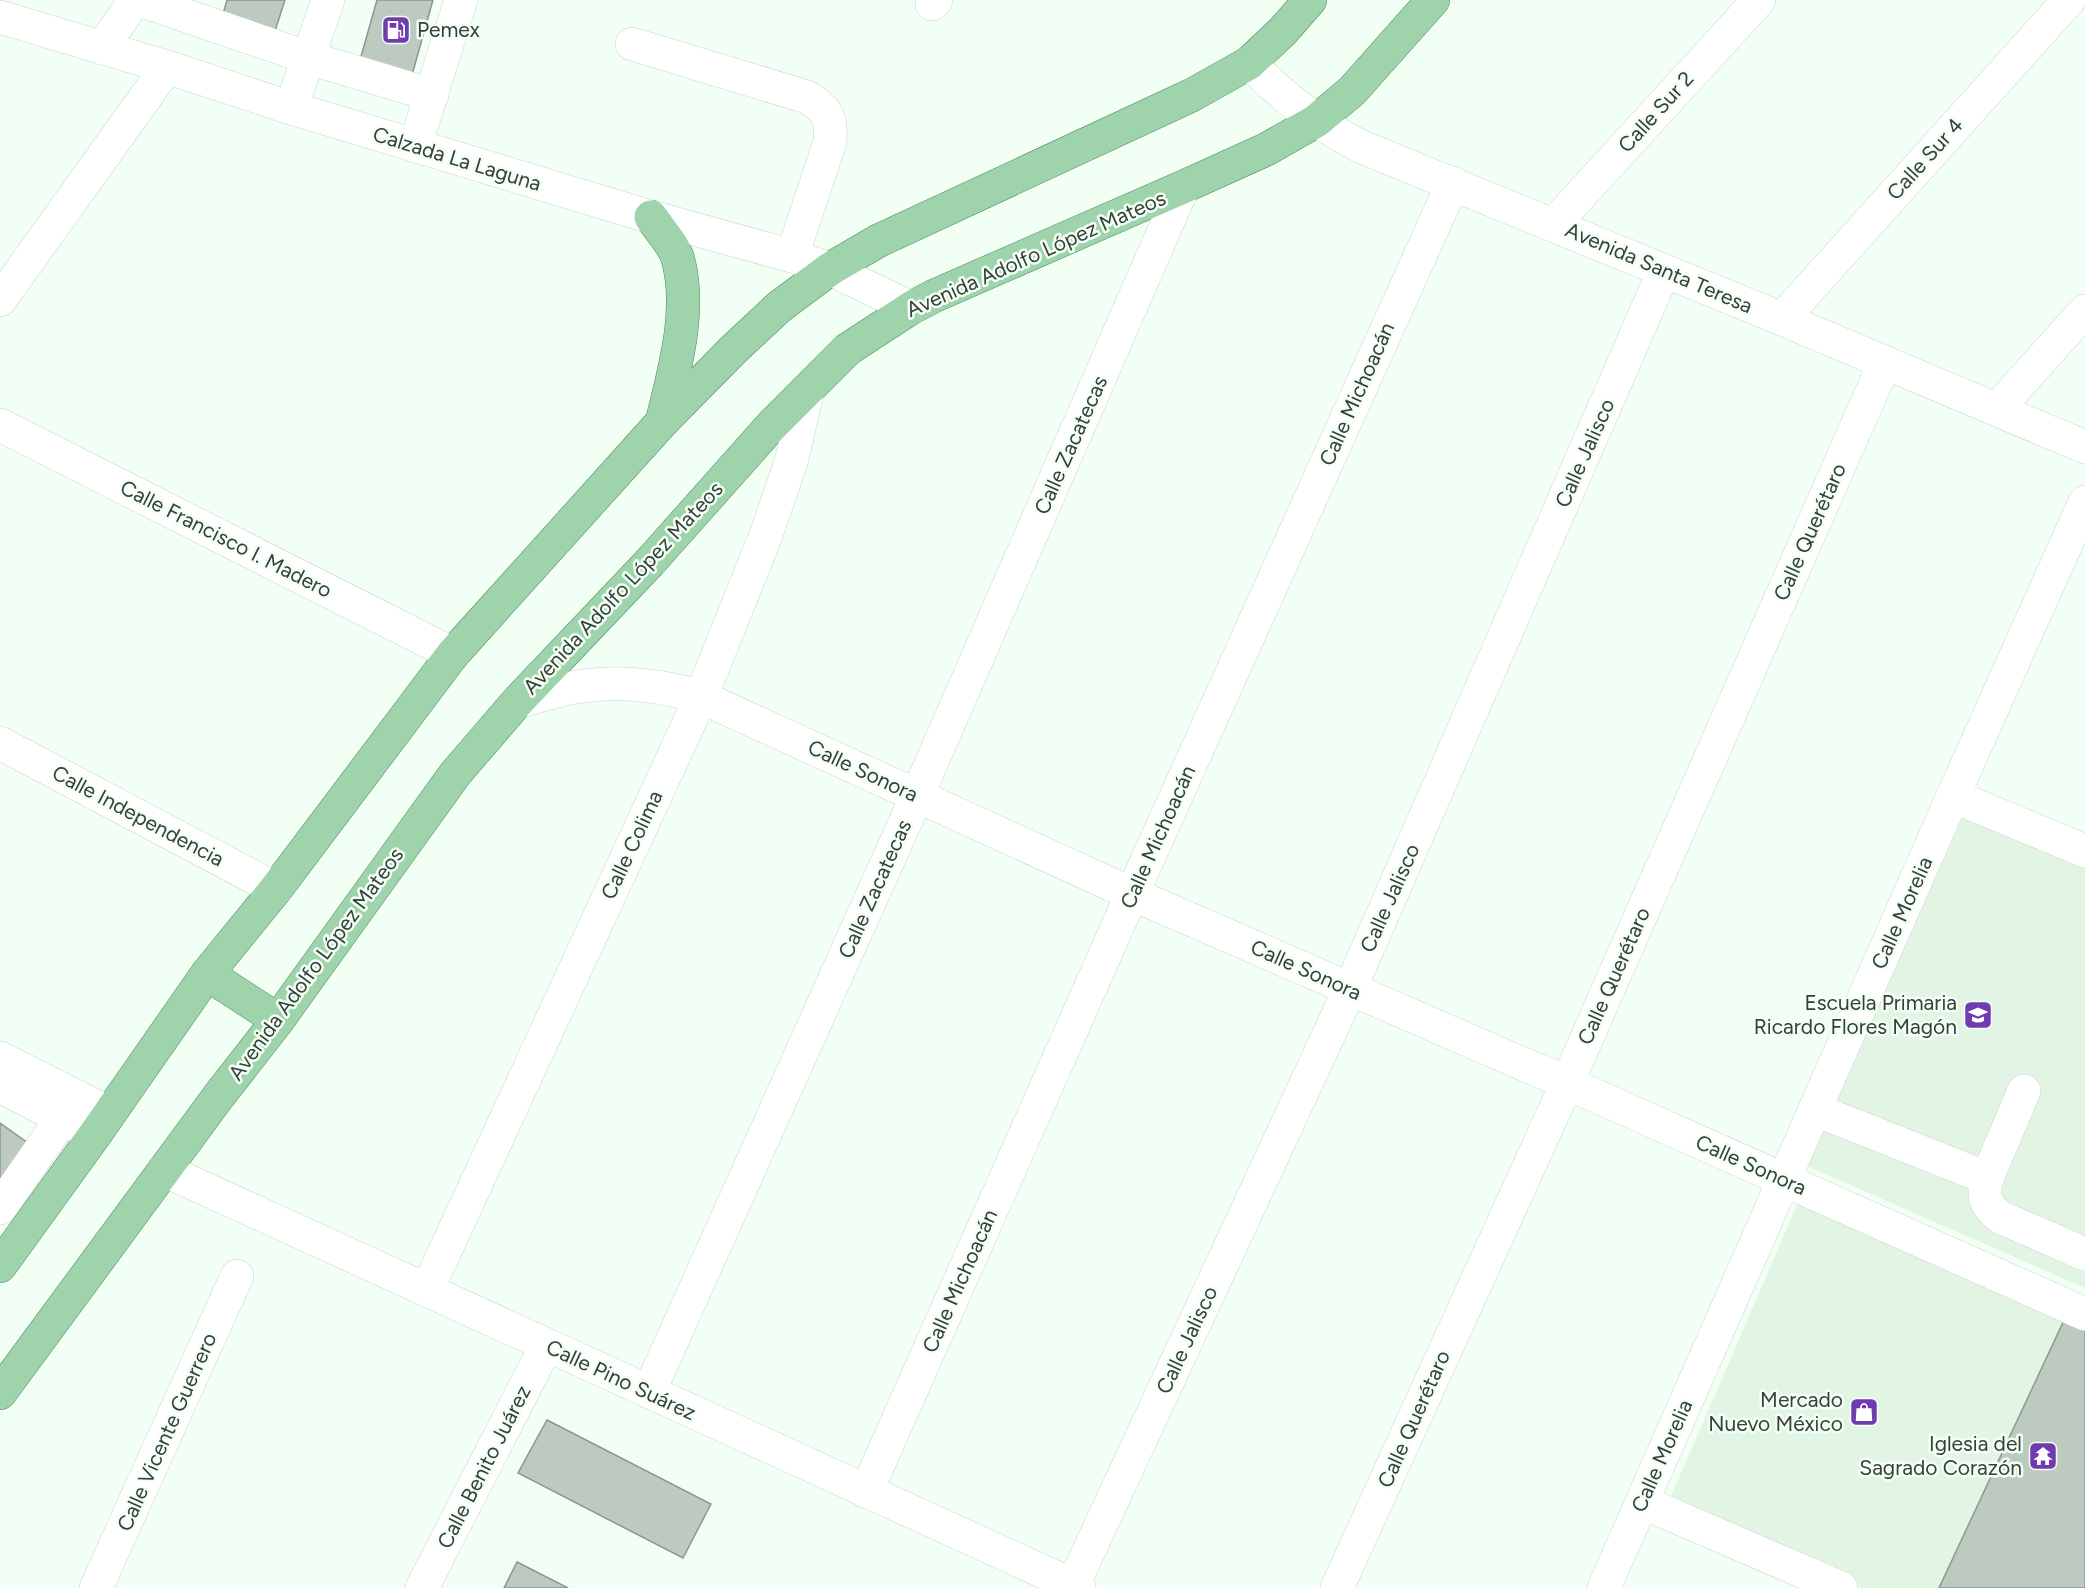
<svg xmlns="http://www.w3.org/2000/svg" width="2085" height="1588" viewBox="0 0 2085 1588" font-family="Figtree,sans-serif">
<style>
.built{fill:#e2f4e4}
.building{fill:#bdcabf;stroke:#8c988e;stroke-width:1.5}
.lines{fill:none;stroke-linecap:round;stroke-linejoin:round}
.minor-casing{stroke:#c9d6cb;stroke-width:34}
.major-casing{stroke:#518c60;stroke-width:34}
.minor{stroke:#fff;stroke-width:33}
.major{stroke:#9ed3ac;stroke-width:33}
.labels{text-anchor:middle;stroke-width:5;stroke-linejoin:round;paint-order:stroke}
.poi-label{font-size:21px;fill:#383e39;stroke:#f1fff4;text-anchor:end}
.street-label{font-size:21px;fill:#383e39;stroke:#f1fff4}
</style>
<rect width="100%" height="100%" fill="#f1fff4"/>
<g class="built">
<polygon points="1958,812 2085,863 2085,1288 1807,1166"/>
<polygon points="1801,1196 2066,1316 1939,1588 1862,1588 1666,1508"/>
</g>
<g class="building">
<polygon points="227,0 285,0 275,31 223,14"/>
<polygon points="377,0 433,0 412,75 360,60"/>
<polygon points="0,1123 28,1143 0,1181"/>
<polygon points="2066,1316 2085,1325 2085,1588 1939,1588"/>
<polygon points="547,1420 711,1504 683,1558 518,1473"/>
<polygon points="517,1562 568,1588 504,1588"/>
</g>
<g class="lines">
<g class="minor-casing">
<g id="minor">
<polyline points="140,0 309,58 432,95"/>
<polyline points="932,4 936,0"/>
<polyline points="0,17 167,67 291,108 651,217 792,256 830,269 911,308"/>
<path d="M632,44l175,53c21,12 25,22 23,45l-38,114"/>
<polyline points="102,48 135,0"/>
<path d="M1249,63c34,34 69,62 113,84l420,172 303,128"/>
<polyline points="291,108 328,0"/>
<polyline points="415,146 461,0"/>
<polyline points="1554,224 1759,0"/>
<polyline points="0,300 167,67"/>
<polyline points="1782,319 2069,0"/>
<polyline points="1997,409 2085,311"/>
<polyline points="0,425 453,654"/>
<path d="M517,702c19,-5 39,-12 59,-15 41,-7 85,-2 125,10l431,197 435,189 518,231"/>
<polyline points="0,743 276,889"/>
<polyline points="1953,796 2085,851"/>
<polyline points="0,1058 95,1106"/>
<polyline points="0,1086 81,1128"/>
<path d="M2024,1091l-37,87c-5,20 -2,28 15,40l83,36"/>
<polyline points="1816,1110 1987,1178"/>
<polyline points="164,1170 1079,1588"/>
<polyline points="0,1208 77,1097"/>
<polyline points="427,1290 701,697 766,535 791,462 808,390"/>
<polyline points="649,1392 917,796 1183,187"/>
<polyline points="866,1492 1132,894 1453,183"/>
<polyline points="1642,1502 1841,1588"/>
<polyline points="1073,1585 1350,989 1664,271"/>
<polyline points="96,1588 237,1276"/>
<polyline points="422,1588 546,1346"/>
<polyline points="1337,1588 1567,1083 1885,362"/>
<polyline points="1604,1588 1953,796 2085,502"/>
</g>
</g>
<g class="major-casing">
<g id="major">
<path d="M651,217c8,12 21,26 26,39 16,52 -3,116 -15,166"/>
<polyline points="207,974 278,1020"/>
<polyline points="0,1266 94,1136 207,974 276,889 453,654 662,422 733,350 779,307 830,269 878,241 1192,95 1249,63 1283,31 1310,0"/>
<polyline points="0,1393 218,1097 278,1020 455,774 517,702 650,562 771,426 848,349 911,308 934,296 1183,187 1267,149 1316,121 1352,91 1433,0"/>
</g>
</g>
<use href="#minor" class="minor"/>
<use href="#major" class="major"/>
</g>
<defs>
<g id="fuel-square" transform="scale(1.5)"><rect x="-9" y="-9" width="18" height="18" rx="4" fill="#703bb1" stroke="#f1fff4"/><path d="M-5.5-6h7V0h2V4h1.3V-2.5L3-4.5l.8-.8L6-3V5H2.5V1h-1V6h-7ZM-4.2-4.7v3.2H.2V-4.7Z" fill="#fff"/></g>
<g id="school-square" transform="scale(1.5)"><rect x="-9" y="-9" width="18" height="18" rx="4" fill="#703bb1" stroke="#f1fff4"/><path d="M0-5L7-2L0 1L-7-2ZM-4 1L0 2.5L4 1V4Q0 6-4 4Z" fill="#fff"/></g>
<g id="shop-square" transform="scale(1.5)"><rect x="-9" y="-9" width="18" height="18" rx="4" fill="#703bb1" stroke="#f1fff4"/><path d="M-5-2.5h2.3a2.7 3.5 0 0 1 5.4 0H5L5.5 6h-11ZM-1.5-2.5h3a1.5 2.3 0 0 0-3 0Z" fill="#fff"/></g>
<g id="temple-square" transform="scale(1.5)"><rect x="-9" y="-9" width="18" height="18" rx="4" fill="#703bb1" stroke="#f1fff4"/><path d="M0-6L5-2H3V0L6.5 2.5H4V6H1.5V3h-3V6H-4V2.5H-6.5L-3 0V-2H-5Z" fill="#fff"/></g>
</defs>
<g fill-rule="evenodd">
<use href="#fuel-square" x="396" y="30"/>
<use href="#school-square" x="1978" y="1015"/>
<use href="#shop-square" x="1864" y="1412"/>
<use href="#temple-square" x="2043" y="1456"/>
</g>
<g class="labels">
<g class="poi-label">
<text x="417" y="37" text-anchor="start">Pemex</text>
<text x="1957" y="1010">Escuela Primaria<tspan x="1957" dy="24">Ricardo Flores Magón</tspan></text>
<text x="1843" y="1407">Mercado<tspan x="1843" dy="24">Nuevo México</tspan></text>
<text x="2022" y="1451">Iglesia del<tspan x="2022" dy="24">Sagrado Corazón</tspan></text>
</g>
<g class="street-label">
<text transform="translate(1656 112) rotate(-48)" y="7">Calle Sur 2</text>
<text transform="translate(457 159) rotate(17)" y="7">Calzada La Laguna</text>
<text transform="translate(1925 159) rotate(-48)" y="7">Calle Sur 4</text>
<text transform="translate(1036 254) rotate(-24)" y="7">Avenida Adolfo López Mateos</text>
<text transform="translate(1659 268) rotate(23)" y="7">Avenida Santa Teresa</text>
<text transform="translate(1357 394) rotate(-66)" y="7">Calle Michoacán</text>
<text transform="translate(1071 445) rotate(-66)" y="7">Calle Zacatecas</text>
<text transform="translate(1585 453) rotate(-66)" y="7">Calle Jalisco</text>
<text transform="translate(1810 532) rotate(-66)" y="7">Calle Querétaro</text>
<text transform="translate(226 539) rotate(27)" y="7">Calle Francisco I. Madero</text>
<text transform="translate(623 588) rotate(-47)" y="7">Avenida Adolfo López Mateos</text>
<text transform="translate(863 771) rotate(25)" y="7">Calle Sonora</text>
<text transform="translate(138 816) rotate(28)" y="7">Calle Independencia</text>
<text transform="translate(1158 837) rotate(-66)" y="7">Calle Michoacán</text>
<text transform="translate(632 845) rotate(-65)" y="7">Calle Colima</text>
<text transform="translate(875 889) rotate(-66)" y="7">Calle Zacatecas</text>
<text transform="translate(1390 898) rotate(-66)" y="7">Calle Jalisco</text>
<text transform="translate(1902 913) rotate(-66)" y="7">Calle Morelia</text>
<text transform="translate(316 964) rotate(-54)" y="7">Avenida Adolfo López Mateos</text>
<text transform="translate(1306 970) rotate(24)" y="7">Calle Sonora</text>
<text transform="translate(1614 976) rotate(-66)" y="7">Calle Querétaro</text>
<text transform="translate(1751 1165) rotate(24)" y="7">Calle Sonora</text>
<text transform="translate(960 1281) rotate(-66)" y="7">Calle Michoacán</text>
<text transform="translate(1187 1340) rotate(-65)" y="7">Calle Jalisco</text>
<text transform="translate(621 1380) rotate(25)" y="7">Calle Pino Suárez</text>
<text transform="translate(1414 1419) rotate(-66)" y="7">Calle Querétaro</text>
<text transform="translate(167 1432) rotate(-66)" y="7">Calle Vicente Guerrero</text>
<text transform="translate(1662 1456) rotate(-66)" y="7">Calle Morelia</text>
<text transform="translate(484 1467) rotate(-63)" y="7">Calle Benito Juárez</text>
</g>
</g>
</svg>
